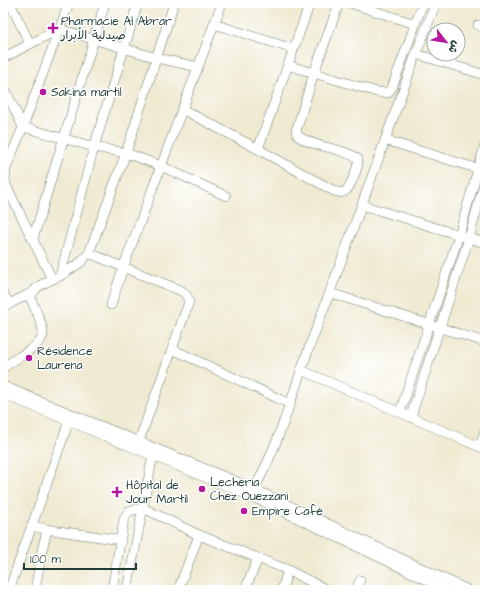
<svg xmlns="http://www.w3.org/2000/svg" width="488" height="593" viewBox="0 0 488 593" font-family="'Architects Daughter','Playpen Sans Arabic',sans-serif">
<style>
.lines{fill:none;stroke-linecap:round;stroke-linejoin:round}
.minor-casing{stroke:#687a6b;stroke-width:10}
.minor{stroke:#fff;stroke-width:9}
.poi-dot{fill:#b5179e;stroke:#fff;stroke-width:1.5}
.labels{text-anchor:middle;stroke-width:3;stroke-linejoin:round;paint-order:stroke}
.poi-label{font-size:12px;fill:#1f3d34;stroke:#fff;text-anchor:start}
</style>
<rect width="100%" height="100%" fill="#fff"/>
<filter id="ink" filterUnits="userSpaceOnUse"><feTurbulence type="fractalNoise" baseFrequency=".025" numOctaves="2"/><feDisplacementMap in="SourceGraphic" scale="8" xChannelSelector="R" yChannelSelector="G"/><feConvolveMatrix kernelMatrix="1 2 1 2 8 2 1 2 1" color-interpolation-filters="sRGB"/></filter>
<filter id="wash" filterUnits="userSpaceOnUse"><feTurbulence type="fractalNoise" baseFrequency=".012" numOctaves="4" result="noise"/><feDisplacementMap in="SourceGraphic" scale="16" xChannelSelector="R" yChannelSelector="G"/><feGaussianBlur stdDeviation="0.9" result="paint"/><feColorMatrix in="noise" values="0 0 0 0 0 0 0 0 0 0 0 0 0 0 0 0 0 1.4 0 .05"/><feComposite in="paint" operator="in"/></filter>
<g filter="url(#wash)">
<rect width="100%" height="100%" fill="#efead2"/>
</g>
<g filter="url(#ink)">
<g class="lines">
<g class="minor-casing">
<g id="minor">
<polyline points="10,3 30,44"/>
<polyline points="350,3 415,24"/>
<polyline points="214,24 293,49"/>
<polyline points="478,25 485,28"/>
<polyline points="416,54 485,75"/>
<polyline points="3,58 59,29 157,58 198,67"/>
<polyline points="287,65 377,92 388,93 393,85 423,3"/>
<polyline points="3,85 23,127 94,147 126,153 161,166 226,196"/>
<path d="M182,109l76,40 76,42c3,1 7,2 10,1 6,-3 15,-26 14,-33 -16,-12 -44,-11 -60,-23l-2,-5 18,-58 25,-70"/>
<polyline points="385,140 485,171"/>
<polyline points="258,149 310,3"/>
<polyline points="362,205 485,243"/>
<polyline points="33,239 105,3"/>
<polyline points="89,253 182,291 187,296 189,302 139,441"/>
<polyline points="60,276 81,262 89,253 126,153 174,3"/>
<polyline points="52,279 6,185 5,180 6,168 23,127 69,3"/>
<polyline points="330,293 485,342"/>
<polyline points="3,294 10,304"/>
<polyline points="111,305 123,268 222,3"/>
<polyline points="3,307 33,292"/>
<polyline points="172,349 290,404"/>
<path d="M3,368c10,-9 42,-23 40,-36 -1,-11 -8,-22 -12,-33 0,-13 19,-18 29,-23l34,-129 44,-144"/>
<polyline points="301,370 485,449"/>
<polyline points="3,386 254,489 468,590"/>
<polyline points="3,394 251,496 448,590"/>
<polyline points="400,412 459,235 485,145"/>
<polyline points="411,416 469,238 485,180"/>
<polyline points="480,447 485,430"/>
<path d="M254,489c25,-44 38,-94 55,-141 37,-98 72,-196 107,-294l20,-51"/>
<polyline points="32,526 45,529 121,540"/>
<polyline points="9,590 69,421"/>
<polyline points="35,590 42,550 47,530"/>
<polyline points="112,590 124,519 129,511 143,508 199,535 288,570 327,590"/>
<polyline points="127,590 153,455"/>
<polyline points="178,590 199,535"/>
<polyline points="245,590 258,558"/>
<polyline points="282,590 288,570"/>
<polyline points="356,590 360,580"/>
</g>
</g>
<use href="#minor" class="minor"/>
</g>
</g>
<g class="poi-dot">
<path d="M51 22h4v4h4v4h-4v4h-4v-4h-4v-4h4z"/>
<circle cx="43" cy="92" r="4"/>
<circle cx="29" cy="358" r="4"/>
<circle cx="202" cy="489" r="4"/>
<path d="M115 486h4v4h4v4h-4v4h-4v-4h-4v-4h4z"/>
<circle cx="244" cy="511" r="4"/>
</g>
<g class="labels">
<g class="poi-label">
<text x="61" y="25">Pharmacie Al Abrar<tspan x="61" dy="14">صيدلية الأبرار</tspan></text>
<text x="51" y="96">Sakina martil</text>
<text x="37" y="355">Résidence<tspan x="37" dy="14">Laurena</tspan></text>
<text x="210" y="486">Lecheria<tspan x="210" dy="14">Chez Ouezzani</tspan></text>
<text x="126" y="489">Hôpital de<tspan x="126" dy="14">Jour Martil</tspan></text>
<text x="252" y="515">Empire Café</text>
</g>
</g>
<rect width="488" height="593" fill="none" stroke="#fff" stroke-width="16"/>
<g transform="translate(446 42) rotate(121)"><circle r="19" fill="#ffffff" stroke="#a5b1ae"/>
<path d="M0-3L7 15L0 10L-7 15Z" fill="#b5179e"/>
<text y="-6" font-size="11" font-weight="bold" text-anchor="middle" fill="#1f3d34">ش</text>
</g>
<path d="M24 563v6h112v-6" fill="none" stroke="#1f3d34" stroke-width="2"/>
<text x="30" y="563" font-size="12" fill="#1f3d34" stroke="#ffffff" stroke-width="3" paint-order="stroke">100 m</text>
</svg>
